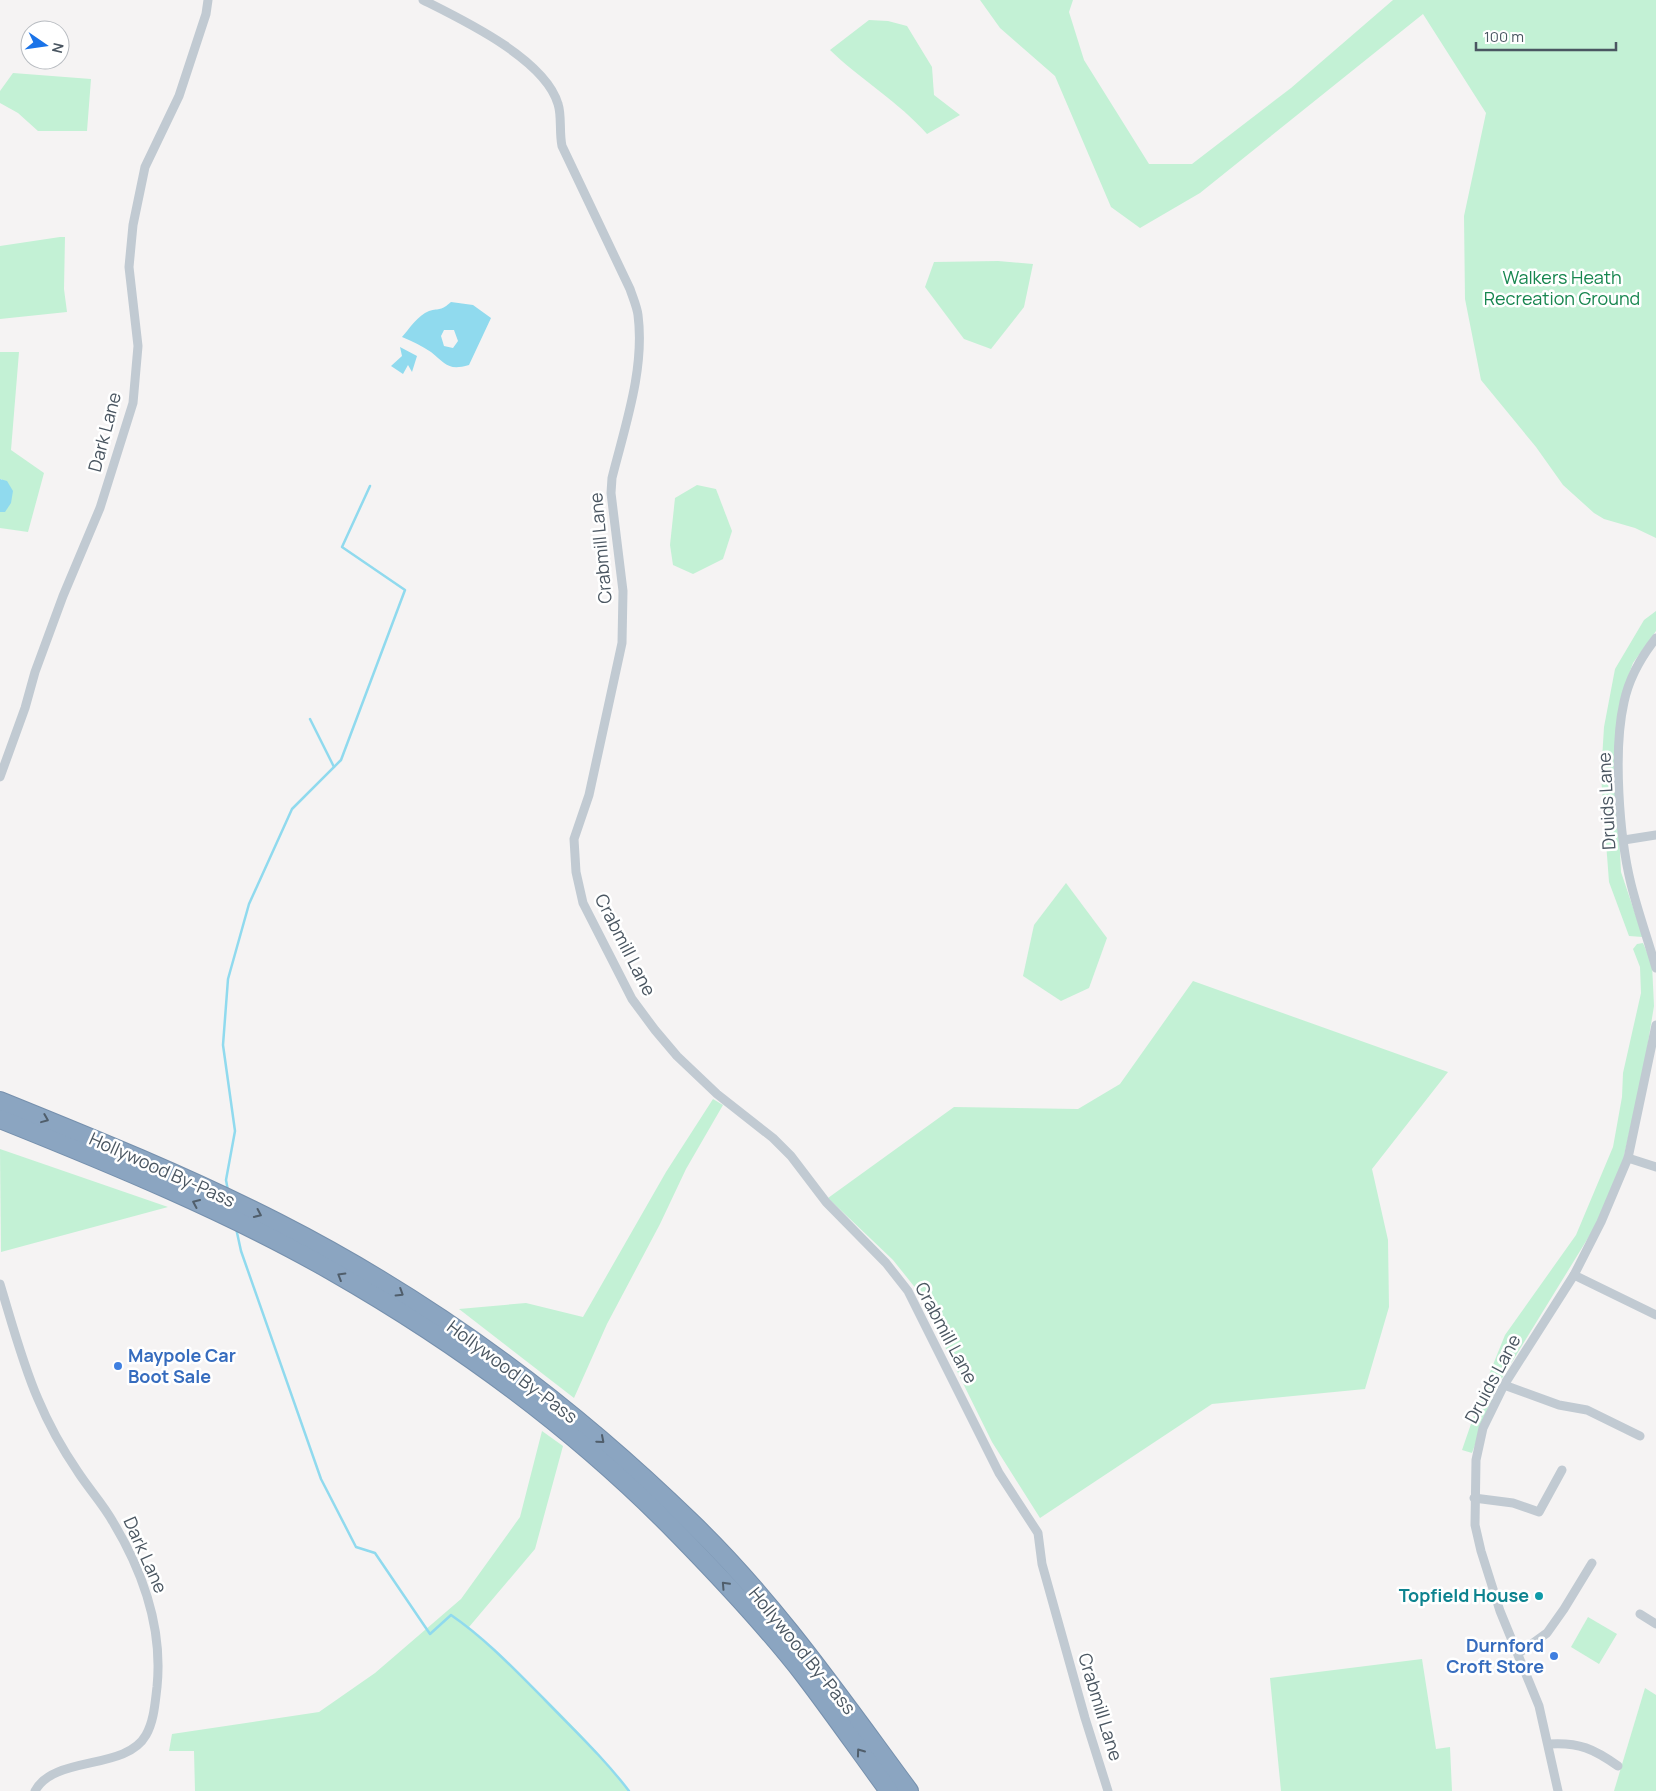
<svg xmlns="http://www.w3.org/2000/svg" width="1656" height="1791" viewBox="0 0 1656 1791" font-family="Manrope,sans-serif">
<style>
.green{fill:#c3f1d5}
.water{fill:#90daee;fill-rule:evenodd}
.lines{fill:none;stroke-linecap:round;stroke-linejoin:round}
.stream{stroke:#90daee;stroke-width:2.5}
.highway-casing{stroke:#7690ad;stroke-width:20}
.street{stroke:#c1cad2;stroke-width:9}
.highway{stroke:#8ba5c1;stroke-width:18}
.oneway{stroke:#505e6b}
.shop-dot{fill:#3f7fe0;stroke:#fff;stroke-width:2}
.culture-dot{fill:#0f9aa8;stroke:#fff;stroke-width:2}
.labels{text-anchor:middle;stroke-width:5;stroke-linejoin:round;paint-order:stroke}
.park-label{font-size:18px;fill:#17864f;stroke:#fff}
.street-label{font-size:18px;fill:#4a5661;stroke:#fff}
.shop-label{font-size:18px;font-weight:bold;fill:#366cbe;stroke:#fff;text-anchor:start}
.culture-label{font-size:18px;font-weight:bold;fill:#0d838f;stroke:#fff;text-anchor:end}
</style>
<rect width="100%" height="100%" fill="#f5f3f3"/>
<g class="green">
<polygon points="980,0 1073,0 1069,12 1084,60 1149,164 1192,164 1291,88 1393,0 1656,0 1656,538 1635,528 1604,519 1594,513 1563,485 1536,447 1481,380 1465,299 1464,216 1486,113 1423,14 1200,193 1140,228 1111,207 1055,76 1000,28"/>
<path d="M869,20l19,1 19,5 25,41 2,28 26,20 -33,19c-28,-32 -66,-54 -97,-84z"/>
<polygon points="13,73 91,79 87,131 38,131 18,113 0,103 0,91"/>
<polygon points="60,237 65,237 64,289 67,312 0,319 0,246"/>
<polygon points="998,261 1033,264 1024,307 991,349 964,339 925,287 934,262"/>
<polygon points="0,352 19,352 11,450 44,473 28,532 0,528 0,512 5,512 2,479 0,479"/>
<polygon points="697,485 716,489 732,531 723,559 693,574 673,565 670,545 675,498"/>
<polygon points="1656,611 1656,631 1633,663 1625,685 1616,774 1621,872 1643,937 1629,936 1609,882 1601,776 1604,727 1615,669 1644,620"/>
<polygon points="1066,883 1107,938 1089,988 1061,1001 1023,976 1034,925"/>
<polygon points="1643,943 1652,964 1654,1006 1643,1073 1623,1160 1596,1225 1496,1388 1472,1453 1462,1450 1482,1392 1505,1335 1576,1235 1613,1147 1622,1097 1623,1073 1641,993 1640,967 1633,949 1637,944"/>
<polygon points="1193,981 1448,1072 1372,1169 1388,1240 1389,1307 1365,1389 1212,1404 1040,1518 992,1442 917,1290 893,1260 828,1198 954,1107 1078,1109 1120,1084"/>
<polygon points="713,1099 723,1105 686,1169 660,1224 607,1324 574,1398 459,1309 526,1303 583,1317 666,1172"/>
<polygon points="0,1149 168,1207 1,1252"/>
<path d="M542,1431l21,15 -28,103 -66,78c55,52 114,103 160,164h-434l-1,-40h-25l3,-17 147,-22 56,-39 86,-74 59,-82z"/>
<polygon points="1588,1617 1617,1634 1599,1664 1571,1647"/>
<polygon points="1422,1659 1436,1749 1450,1747 1452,1791 1281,1791 1270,1678"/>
<polygon points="1645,1688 1656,1695 1656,1791 1614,1791"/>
</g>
<g class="water">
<path d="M451,302l22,3 18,13 -22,47c-21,6 -23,-1 -38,-13 -9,-6 -19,-11 -29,-15 7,-8 16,-22 27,-26 11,-3 12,0 22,-9zM444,330h10l4,11 -5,7 -9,-2 -3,-10z"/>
<polygon points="400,347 417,356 412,372 408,365 403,374 391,366 402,356"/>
<polygon points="0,479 7,481 13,491 11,503 5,512 0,512"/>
</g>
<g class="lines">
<g class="stream">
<polyline points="310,719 334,767"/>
<polyline points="228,1191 226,1180 235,1131 223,1045 228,979 249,904 292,809 341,760 405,590 342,547 370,486"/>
<path d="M236,1228l5,23 80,228 35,68 19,6 55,81 21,-19c35,24 64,55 94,85 29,30 59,58 84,91"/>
</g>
<g class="highway-casing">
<g id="highway">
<path d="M0,1101c94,38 188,76 278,122 153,78 292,181 414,300 83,80 149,176 217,268"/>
<path d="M0,1119c110,44 229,93 332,152 126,72 246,160 348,265 43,44 87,91 125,140 29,38 56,77 84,115"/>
</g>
</g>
<g class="street">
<path d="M423,0c40,20 122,59 135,104 4,12 1,28 4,42l68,143c3,9 7,18 8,26 7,54 -13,111 -26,163l-1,15 12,98 -1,52 -33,152 -15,44 2,33 7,31 49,96 23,31 22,26 40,38 56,44 18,18 35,46 60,61 22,28 91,182 39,60 4,31 43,154 23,73"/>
<path d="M1656,638c-15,19 -27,40 -32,64 -11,48 -5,133 7,182 7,28 17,56 25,84"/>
<polyline points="0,777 25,708 35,672 63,596 100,508 133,403 138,346 129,267 133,225 145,167 179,96 206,14 208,0"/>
<polyline points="1624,840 1656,835"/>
<polyline points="1628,1158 1656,1167"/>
<polyline points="1574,1275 1656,1315"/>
<path d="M0,1284c11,36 23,81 38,115 10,24 25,51 40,73 11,17 25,32 35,50 30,50 50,106 44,165 -2,16 -3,34 -11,48 -20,36 -92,20 -111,56"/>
<polyline points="1504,1385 1559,1405 1587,1410 1640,1436"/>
<polyline points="1474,1498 1513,1503 1539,1512 1562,1470"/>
<polyline points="1640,1614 1656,1624"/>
<polyline points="1519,1653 1547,1633 1564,1609 1592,1563"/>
<path d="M1549,1744c30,-2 45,5 69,22"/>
<polyline points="1558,1791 1539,1706 1500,1611 1481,1551 1475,1525 1476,1460 1483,1428 1504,1385 1574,1275 1601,1222 1628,1158 1656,1025"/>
</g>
<use href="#highway" class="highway"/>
</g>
<defs><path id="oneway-chevron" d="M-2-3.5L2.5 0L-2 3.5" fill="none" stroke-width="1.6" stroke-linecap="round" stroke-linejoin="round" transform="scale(1.25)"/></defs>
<g class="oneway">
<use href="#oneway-chevron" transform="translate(45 1119) rotate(22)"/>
<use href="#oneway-chevron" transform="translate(196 1203) rotate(-156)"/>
<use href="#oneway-chevron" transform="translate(258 1214) rotate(25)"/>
<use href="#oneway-chevron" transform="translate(341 1276) rotate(-149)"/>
<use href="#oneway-chevron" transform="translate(400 1293) rotate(32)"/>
<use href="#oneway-chevron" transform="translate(601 1440) rotate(41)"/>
<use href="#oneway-chevron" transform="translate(725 1585) rotate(-133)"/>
<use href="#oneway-chevron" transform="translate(860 1752) rotate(-126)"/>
</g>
<g class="shop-dot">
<circle cx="118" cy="1366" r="5"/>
<circle cx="1554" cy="1656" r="5"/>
</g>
<circle class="culture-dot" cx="1539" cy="1596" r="5"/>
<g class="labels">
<g class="park-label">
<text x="1562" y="284">Walkers Heath<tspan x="1562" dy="21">Recreation Ground</tspan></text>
</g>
<g class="street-label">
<text transform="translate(105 432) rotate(-75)" y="6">Dark Lane</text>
<text transform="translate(601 548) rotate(-95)" y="6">Crabmill Lane</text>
<text transform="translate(1607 801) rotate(-93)" y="6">Druids Lane</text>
<text transform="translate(625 945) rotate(63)" y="6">Crabmill Lane</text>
<text transform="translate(162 1170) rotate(24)" y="6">Hollywood By-Pass</text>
<text transform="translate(946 1333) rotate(62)" y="6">Crabmill Lane</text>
<text transform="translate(512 1372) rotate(37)" y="6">Hollywood By-Pass</text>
<text transform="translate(1493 1379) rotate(-62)" y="6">Druids Lane</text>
<text transform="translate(145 1555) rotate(66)" y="6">Dark Lane</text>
<text transform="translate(802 1651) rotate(51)" y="6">Hollywood By-Pass</text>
<text transform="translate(1100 1707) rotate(73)" y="6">Crabmill Lane</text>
</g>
<g class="shop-label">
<text x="128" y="1362">Maypole Car<tspan x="128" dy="21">Boot Sale</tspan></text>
<text x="1544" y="1652" text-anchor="end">Durnford<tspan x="1544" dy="21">Croft Store</tspan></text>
</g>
<g class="culture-label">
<text x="1529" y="1602">Topfield House</text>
</g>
</g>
<g transform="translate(45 45) rotate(103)"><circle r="24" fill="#ffffff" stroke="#b7bbc0"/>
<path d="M0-4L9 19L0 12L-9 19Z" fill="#1a73e8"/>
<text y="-8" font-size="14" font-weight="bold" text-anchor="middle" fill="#4a5661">N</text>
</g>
<path d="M1476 42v8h140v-8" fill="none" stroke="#4a5661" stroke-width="2.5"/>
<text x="1484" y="42" font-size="15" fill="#4a5661" stroke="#ffffff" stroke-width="4" paint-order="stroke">100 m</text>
</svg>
